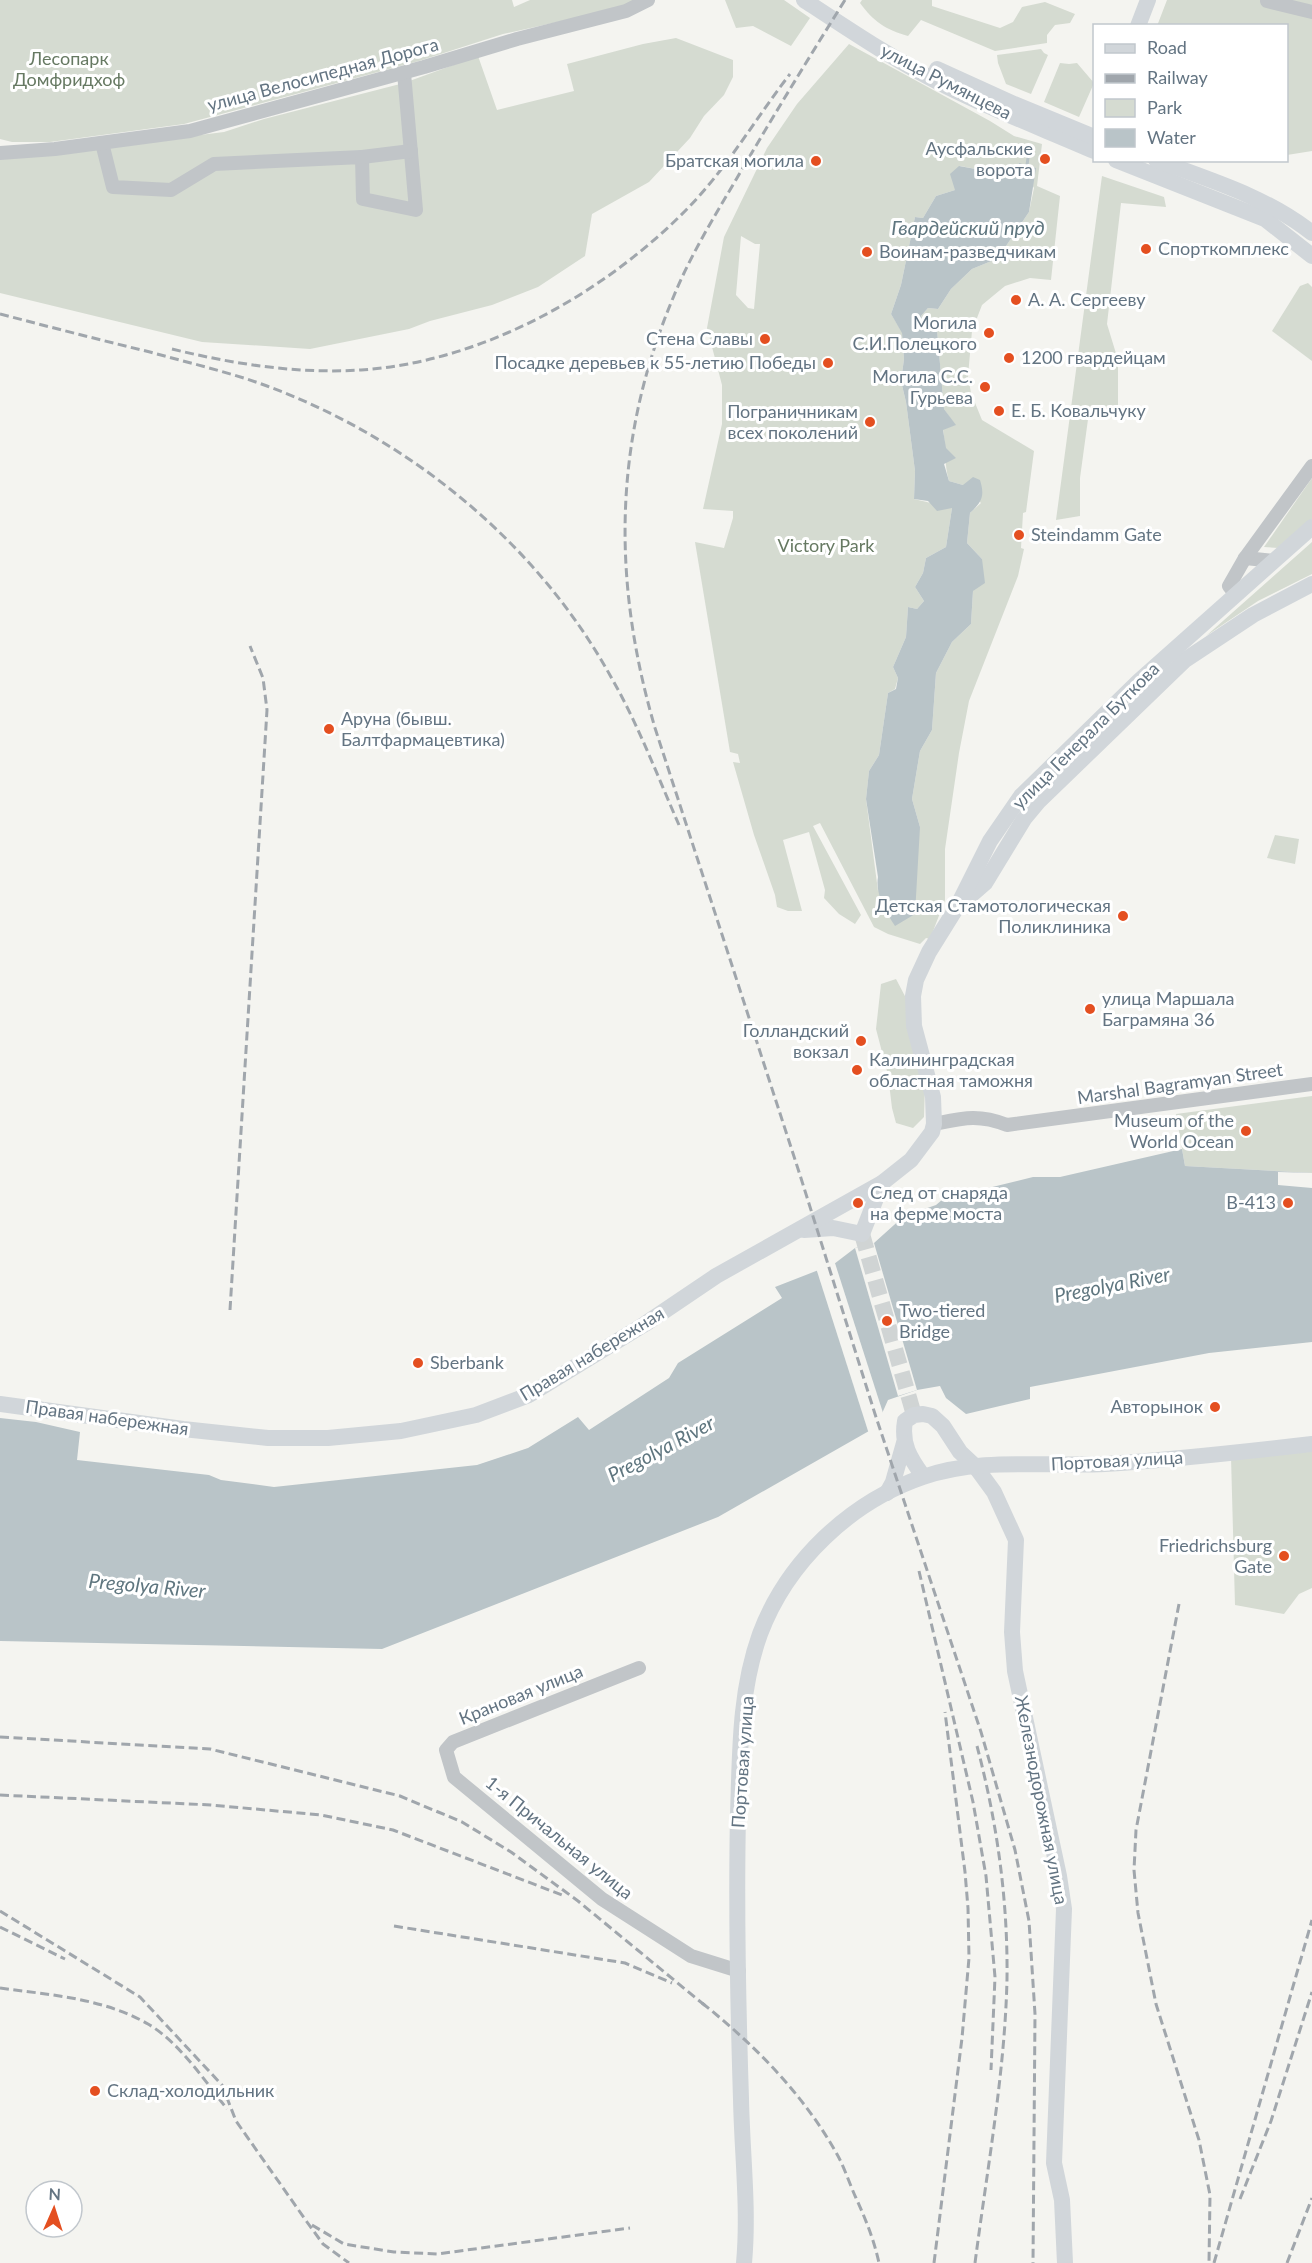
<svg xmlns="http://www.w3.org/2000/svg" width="1312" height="2263" viewBox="0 0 1312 2263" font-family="Lato,sans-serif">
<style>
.green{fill:#d5dbd1;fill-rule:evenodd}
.water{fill:#b9c4c8}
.pier{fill:#f4f4f0}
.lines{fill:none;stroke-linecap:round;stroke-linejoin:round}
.stream{stroke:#b9c4c8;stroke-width:3}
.major-tunnel{stroke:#d0d4d4;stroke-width:16;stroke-dasharray:16 8;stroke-linecap:butt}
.minor{stroke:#c1c5c8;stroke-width:14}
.major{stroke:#d1d6da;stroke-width:16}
.rail{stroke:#a0a6ac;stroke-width:3;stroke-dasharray:9 4.5;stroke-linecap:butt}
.poi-dot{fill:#e44f20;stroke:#fff;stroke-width:2}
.labels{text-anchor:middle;stroke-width:6;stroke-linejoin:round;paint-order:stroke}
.park-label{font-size:18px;fill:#667962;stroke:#fff}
.street-label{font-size:18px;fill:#637482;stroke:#fff}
.poi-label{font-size:18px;fill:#637482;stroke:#fff;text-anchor:end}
.water-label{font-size:20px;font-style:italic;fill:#5f767f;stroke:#fff}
</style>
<rect width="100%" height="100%" fill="#f4f4f0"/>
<g class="green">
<polygon points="0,0 512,0 514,7 530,0 637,0 625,7 503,34 419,61 184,124 50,142 12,142 0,139"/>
<polygon points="725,0 784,0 810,18 791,46 753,26 736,28"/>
<path d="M862,0h70v6l68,22 13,-6 9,-15 23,-5 30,12 -5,9 -15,2 -8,10v8l-52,8 -74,-31 -13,16c-22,-6 -35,-15 -48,-33z"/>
<polygon points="1167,0 1312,0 1312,151 1287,155 1286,26 1157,26"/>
<polygon points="676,38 733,60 733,77 724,95 704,116 690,138 649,182 592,214 585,256 538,287 492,305 430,321 409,329 310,349 202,342 0,293 0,158 8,159 224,132 264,119 404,83 478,56 497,110 574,91 567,64 643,44"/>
<path d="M849,44l141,77 24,15 28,8 -5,42 23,10 -9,84 -21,-2 -25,8 -23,19 -10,26 -4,45 3,17 11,27 52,31 -8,61 -3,1 -2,35 3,1 -6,27 -49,125 -10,52 -14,96v51l-15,39 -4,-1 -6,6 -32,-10 -14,-7 -54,-104 -7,3 48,89 -6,9 -16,-10 -15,-16 1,-8 -16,-58 -26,8 19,71h-14l-11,-4 -2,-12 -21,-60 -21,-73 7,1 -2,-9 -8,-2 -35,-210 29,6 9,-30v-7l-30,-2 19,-85v-39l-15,-57 17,-91 43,-89 30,-44zM1019,163l15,25 -5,24 -23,34 -12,14 -22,9 -21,20 -13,20 -10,-1 -7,8 4,10 12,5 7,78 11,16 -12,4c3,18 1,35 6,52l14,4 18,18 -11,10 -3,30 15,16 -9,32 -2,33 -19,18 -16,31 -4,57 -12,21 -8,48 8,28 -42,64 -12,-92 3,-28 10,-16 9,-62 7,-4 3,-11 -5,-11 13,-30 2,-30 9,2 7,-8 -9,-14 8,-14 3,-15 20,-11 6,-39 -38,-9 1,-28 -9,-69 -5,-21 3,-22 -2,-27 -11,-18 10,-29 14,-68 8,1 13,-22 19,-6 5,-24 55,10zM741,236l14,8h5l-6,65 -6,-1 -12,-13z"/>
<polygon points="1041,49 1044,53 1048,55 1031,94 1006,84 998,63 997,55"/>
<polygon points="1060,63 1069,64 1077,63 1094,83 1079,117 1044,102"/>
<polygon points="1102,176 1164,197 1166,207 1121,203 1107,324 1118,360 1118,416 1089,412 1080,478 1080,516 1056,520"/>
<polygon points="1308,283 1312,287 1312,361 1272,331 1300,286"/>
<polygon points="1312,478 1312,519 1279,548 1264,547"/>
<polygon points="1312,542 1312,574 1258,601 1206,636"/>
<polygon points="1275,835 1299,839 1295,864 1267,858"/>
<polygon points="896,979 907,1000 925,1085 924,1117 913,1128 896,1123 892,1108 888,1075 876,1029 881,984"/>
<polygon points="1312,1096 1312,1173 1185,1166 1176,1114"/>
<polygon points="1312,1451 1312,1588 1299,1594 1284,1614 1235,1605 1231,1457"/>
</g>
<g class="water">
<path d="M1019,163l17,5 -7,44 -23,34 -12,14 -22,9 -21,20 -13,20 -10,-1 -7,8 4,10 12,4 7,79 12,16 -13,5 3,18 10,10 -12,6 5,17 14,4 10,-8 7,3c5,16 2,22 -10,33l-3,30 15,16 3,24 -12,8 -2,33 -19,18 -16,31 -4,57 -12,21 -8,48 8,28 -5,87 -20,12c-9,-14 -20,-32 -17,-49l-12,-78 3,-28 10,-16 9,-62 8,-4 2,-11 -5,-11 13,-30 2,-30 9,2 7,-8 -9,-14 8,-14 3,-15 20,-11 6,-39 -15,3 -9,-10 -14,-2 1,-28 -9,-69 -5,-21 3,-22 -2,-26 -11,-19 10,-29 14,-68 8,1 13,-22 19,-6 -5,-16 9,-8 56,10z"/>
<polygon points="1182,1149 1185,1166 1312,1173 1312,1342 1209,1353 1030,1387 1030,1399 966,1414 946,1398 940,1386 917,1390 888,1400 876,1427 718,1517 382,1649 0,1641 0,1418 36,1422 80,1432 77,1460 209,1475 221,1480 274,1487 477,1465 528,1448 578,1417 589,1430 669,1378 678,1363 782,1298 775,1287 834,1264 855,1248 874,1243 904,1216 936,1205 943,1199 1033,1177 1060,1177"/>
</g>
<g class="pier">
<polygon points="1278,1172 1312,1173 1312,1188 1278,1185"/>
<polygon points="874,1243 917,1390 898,1396 855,1248"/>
<polygon points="834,1260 884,1416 878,1429 869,1434 816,1268"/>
</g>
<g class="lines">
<polyline class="stream" points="1027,165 1028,158"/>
<polyline class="major-tunnel" points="862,1234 914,1415"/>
<g class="minor">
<polyline points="1267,1 1312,12"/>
<polyline points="102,143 113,187 171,190 214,164 362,157 363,199 416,210 404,73"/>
<polyline points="0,153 55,149 190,131 424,67 517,39 626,11 648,0"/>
<polyline points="362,157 411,151"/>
<polyline points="1245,558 1274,561"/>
<polyline points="1236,595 1229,586 1245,558 1312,466"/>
<path d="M934,1124c30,-6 44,-10 73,1l305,-41"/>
<polyline points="639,1668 453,1742 446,1750 454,1777 602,1899 691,1956 739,1971"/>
</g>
<g class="major">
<path d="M804,0c47,31 93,62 144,87 48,24 98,43 146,64"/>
<polyline points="1138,26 1148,0"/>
<polyline points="937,69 1014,104 1094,137"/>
<polyline points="1116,160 1265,219 1312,256"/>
<path d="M1156,160c54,20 111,37 156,73"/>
<polyline points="962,903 985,883 1024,819 1039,801 1185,660 1253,615 1312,584"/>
<polyline points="804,1230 833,1228 862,1234 882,1183"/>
<polyline points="0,1404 183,1429 268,1438 328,1438 401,1431 476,1415 529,1395 645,1324 716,1276 882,1183 911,1160 932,1132 934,1124 933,1097 914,1026 913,996 916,980 929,952 957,907 990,841 1021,796 1139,681 1312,527"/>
<path d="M923,1476c-13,-18 -22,-32 -18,-55l9,-6 9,-1 9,2 11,10 17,26 15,14 19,26 22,48 -4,92 3,39 44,205 5,33 -10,254 8,37 3,63"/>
<polyline points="887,1493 893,1482 904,1443"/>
<path d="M744,2263c5,-54 -2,-110 -3,-164 -3,-94 -5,-189 -3,-284 2,-60 1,-123 22,-181 27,-72 90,-132 163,-157 56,-20 123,-10 182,-13 69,-4 138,-12 207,-20"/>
</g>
<g class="rail">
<path d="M845,0c-37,59 -73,118 -108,178 -23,39 -47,78 -64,120 -60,143 -61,283 -18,430l145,447 75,239 106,318 34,118 14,71 6,93 -2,249"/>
<path d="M0,314c50,13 100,26 150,38 39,11 79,20 117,34 143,53 270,157 344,291 27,47 46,98 68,148"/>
<path d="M172,349c61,15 125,25 189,21 121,-8 243,-76 327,-162 39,-40 68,-90 102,-134"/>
<polyline points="230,1310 267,710 263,678 250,646"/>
<polyline points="919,1571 973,1802 986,1876 995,1977 991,2070"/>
<polyline points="1179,1604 1136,1830 1134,1870 1138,1913 1156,2004 1199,2140 1210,2195 1209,2263"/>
<polyline points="0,1737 210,1749 400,1796 462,1822 511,1852 578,1901 708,2008"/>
<polyline points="0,1795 211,1805 321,1815 393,1830 562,1895"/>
<polyline points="0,1911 140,1997 222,2085 236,2121 307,2222 323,2244 349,2263"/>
<polyline points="394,1926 625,1963 672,1983"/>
<polyline points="0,1927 65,1959"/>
<path d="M0,1988c50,7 103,10 148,36 31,18 57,57 79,85"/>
<path d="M702,2003c53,42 103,93 136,153 7,13 12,29 18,42 10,22 18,42 23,65"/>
<polyline points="1240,2199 1271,2121 1312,1992"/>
<polyline points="312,2225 344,2244 394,2252 437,2254 630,2228"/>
<polyline points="934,2263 962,2038 969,1958 968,1908 965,1872 945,1712"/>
<path d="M975,2263c12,-93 30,-191 32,-284 1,-79 -10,-157 -30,-233"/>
<polyline points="1214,2263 1312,1920"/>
<polyline points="1287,2263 1312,2198"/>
</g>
</g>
<g class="poi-dot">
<circle cx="1045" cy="159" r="6"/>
<circle cx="816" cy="161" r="6"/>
<circle cx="1146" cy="249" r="6"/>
<circle cx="867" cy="252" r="6"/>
<circle cx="1016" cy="300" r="6"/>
<circle cx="989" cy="333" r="6"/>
<circle cx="765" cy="339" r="6"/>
<circle cx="1009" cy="358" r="6"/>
<circle cx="828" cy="363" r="6"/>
<circle cx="985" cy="387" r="6"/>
<circle cx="999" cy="411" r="6"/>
<circle cx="870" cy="422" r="6"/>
<circle cx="1019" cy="535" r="6"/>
<circle cx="329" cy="729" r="6"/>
<circle cx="1123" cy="916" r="6"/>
<circle cx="1090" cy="1009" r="6"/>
<circle cx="861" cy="1041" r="6"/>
<circle cx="857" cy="1070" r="6"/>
<circle cx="1246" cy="1131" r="6"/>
<circle cx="858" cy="1203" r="6"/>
<circle cx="1288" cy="1203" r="6"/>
<circle cx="887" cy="1321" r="6"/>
<circle cx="418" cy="1363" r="6"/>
<circle cx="1215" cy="1407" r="6"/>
<circle cx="1284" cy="1556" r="6"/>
<circle cx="95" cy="2091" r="6"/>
</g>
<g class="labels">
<g class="park-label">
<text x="69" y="65">Лесопарк<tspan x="69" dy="21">Домфридхоф</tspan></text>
<text x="826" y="552">Victory Park</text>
</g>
<g class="street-label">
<text transform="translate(323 75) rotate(-15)" y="6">улица Велосипедная Дорога</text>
<text transform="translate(946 82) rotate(27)" y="6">улица Румянцева</text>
<text transform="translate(1086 736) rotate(-45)" y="6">улица Генерала Буткова</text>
<text transform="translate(1180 1084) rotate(-8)" y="6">Marshal Bagramyan Street</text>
<text transform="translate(592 1354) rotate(-31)" y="6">Правая набережная</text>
<text transform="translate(107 1418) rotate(8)" y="6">Правая набережная</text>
<text transform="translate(1117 1461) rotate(-3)" y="6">Портовая улица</text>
<text transform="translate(521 1695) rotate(-22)" y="6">Крановая улица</text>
<text transform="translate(743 1762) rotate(-86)" y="6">Портовая улица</text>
<text transform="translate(1041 1800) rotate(79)" y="6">Железнодорожная улица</text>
<text transform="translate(559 1838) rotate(39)" y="6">1-я Причальная улица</text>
</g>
<g class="poi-label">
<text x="1033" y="155">Аусфальские<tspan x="1033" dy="21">ворота</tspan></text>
<text x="804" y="167">Братская могила</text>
<text x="1158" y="255" text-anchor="start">Спорткомплекс</text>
<text x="879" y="258" text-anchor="start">Воинам-разведчикам</text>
<text x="1028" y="306" text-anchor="start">А. А. Сергееву</text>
<text x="977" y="329">Могила<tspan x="977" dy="21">С.И.Полецкого</tspan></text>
<text x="753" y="345">Стена Славы</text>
<text x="1021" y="364" text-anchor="start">1200 гвардейцам</text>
<text x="816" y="369">Посадке деревьев к 55-летию Победы</text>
<text x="973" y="383">Могила С.С.<tspan x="973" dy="21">Гурьева</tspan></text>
<text x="1011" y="417" text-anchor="start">Е. Б. Ковальчуку</text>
<text x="858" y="418">Пограничникам<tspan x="858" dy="21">всех поколений</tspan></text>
<text x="1031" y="541" text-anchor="start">Steindamm Gate</text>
<text x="341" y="725" text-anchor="start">Аруна (бывш.<tspan x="341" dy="21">Балтфармацевтика)</tspan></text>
<text x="1111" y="912">Детская Стамотологическая<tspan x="1111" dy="21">Поликлиника</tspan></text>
<text x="1102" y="1005" text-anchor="start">улица Маршала<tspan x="1102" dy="21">Баграмяна 36</tspan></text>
<text x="849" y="1037">Голландский<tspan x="849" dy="21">вокзал</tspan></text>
<text x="869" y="1066" text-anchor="start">Калининградская<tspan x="869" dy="21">областная таможня</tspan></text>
<text x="1234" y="1127">Museum of the<tspan x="1234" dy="21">World Ocean</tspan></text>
<text x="870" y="1199" text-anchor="start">След от снаряда<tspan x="870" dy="21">на ферме моста</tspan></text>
<text x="1276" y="1209">B-413</text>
<text x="899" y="1317" text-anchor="start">Two-tiered<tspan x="899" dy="21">Bridge</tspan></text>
<text x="430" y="1369" text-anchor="start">Sberbank</text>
<text x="1203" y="1413">Авторынок</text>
<text x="1272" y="1552">Friedrichsburg<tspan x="1272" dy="21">Gate</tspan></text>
<text x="107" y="2097" text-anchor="start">Склад-холодильник</text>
</g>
<g class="water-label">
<text x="968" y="235">Гвардейский пруд</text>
<text transform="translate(1112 1285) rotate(-11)" y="7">Pregolya River</text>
<text transform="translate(661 1449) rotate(-28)" y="7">Pregolya River</text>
<text transform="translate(147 1586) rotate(5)" y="7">Pregolya River</text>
</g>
</g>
<rect x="1093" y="24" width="195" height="138" fill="#ffffff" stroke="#c1c7cd" stroke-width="1.5"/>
<rect x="1105" y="44" width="30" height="9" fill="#d1d6da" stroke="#c1c7cd" stroke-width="1.5"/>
<text x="1147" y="54" font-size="18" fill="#637482">Road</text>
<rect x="1105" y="74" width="30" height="9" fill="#a0a6ac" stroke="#c1c7cd" stroke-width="1.5"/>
<text x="1147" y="84" font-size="18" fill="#637482">Railway</text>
<rect x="1105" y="99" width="30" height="18" fill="#d5dbd1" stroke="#c1c7cd" stroke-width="1.5"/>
<text x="1147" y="114" font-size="18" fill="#637482">Park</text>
<rect x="1105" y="129" width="30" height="18" fill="#b9c4c8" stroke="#c1c7cd" stroke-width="1.5"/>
<text x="1147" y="144" font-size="18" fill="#637482">Water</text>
<g transform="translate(54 2209) rotate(3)"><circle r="28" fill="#ffffff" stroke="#c1c7cd" stroke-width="1.5"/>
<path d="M0-4.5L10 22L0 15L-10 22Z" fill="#e44f20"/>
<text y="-9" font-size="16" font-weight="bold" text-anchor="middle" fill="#637482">N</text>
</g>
</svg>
